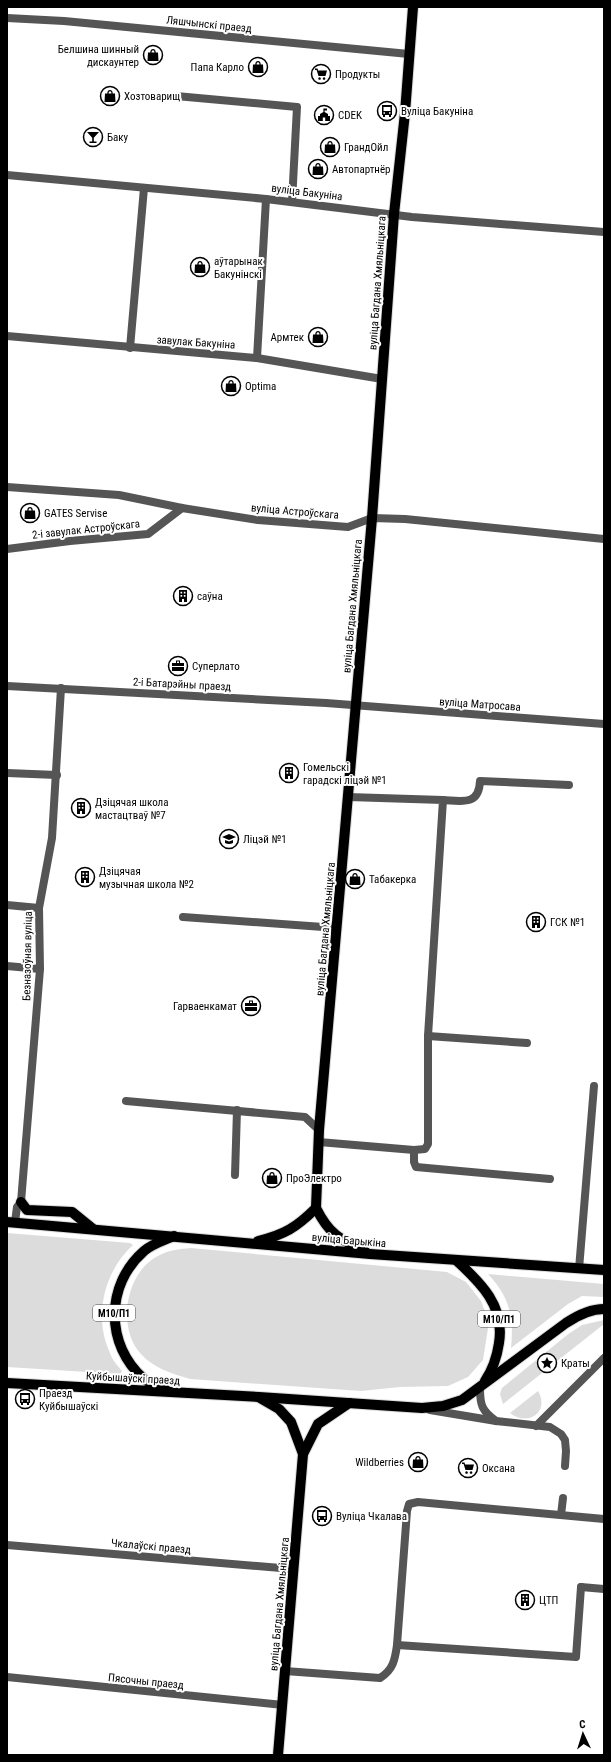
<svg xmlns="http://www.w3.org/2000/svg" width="611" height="1762" viewBox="0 0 611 1762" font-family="'Roboto Condensed',sans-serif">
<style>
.green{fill:#dcdcdc}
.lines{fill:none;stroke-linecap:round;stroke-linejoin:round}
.primary-casing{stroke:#dbdbdb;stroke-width:12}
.lane{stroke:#555;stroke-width:8}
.street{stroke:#555;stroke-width:8}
.primary{stroke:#000;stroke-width:10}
.labels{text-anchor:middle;stroke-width:4;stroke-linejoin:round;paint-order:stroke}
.shield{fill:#fff;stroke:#4c4c4c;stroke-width:1}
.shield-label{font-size:10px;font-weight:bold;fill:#000}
.street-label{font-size:11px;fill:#000;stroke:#fff}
.poi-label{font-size:11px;fill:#000;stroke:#fff;text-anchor:start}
</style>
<rect width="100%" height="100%" fill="#fff"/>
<g class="green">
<path d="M7,1233l123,10 3,2c-29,26 -40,72 -23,108 2,7 8,13 12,18l-2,3 -113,-7z"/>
<path d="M191,1248l256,24 19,10 15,19 8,21 -6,38 -15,17 -20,9 -48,1 -39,4 -171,-12c-17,-5 -37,-11 -49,-25 -24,-26 -16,-79 15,-97 12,-7 23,-8 35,-9z"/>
<path d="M488,1274l116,10v13l-22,-1 -14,8 -57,44c3,-32 -1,-50 -23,-74z"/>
<polygon points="604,1320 604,1324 503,1404 500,1394 502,1388 567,1335 582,1325"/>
<path d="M538,1391c12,21 -10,36 -28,22z"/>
</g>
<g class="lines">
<g class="primary-casing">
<g id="primary">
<polyline points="21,1202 27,1210 72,1212 93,1229"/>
<polyline points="316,1208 319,1130 372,518 394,214 405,113 413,7"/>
<path d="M316,1208c13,26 23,31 49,43"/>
<polyline points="7,1222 370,1254 604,1270"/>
<path d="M258,1241c26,-6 39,-14 58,-33"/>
<path d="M456,1260c25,23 49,46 43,83 -2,14 -6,26 -14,38"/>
<path d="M7,1383l252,14 163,11 21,-2 19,-6 104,-77c12,-8 24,-14 38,-14"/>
<path d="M166,1390c-7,-3 -16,-6 -22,-11 -39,-34 -39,-94 0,-128 8,-7 21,-11 30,-15"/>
<polyline points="260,1398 279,1409 291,1422 303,1454"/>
<polyline points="278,1755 303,1454 318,1424 349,1403"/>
</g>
</g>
<g class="lane">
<polyline points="176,96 297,107 292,202"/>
<polyline points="130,348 144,188"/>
<polyline points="257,358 266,199"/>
<polyline points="348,797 443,800 428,1036 428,1144 425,1149 414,1150"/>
<path d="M443,800c19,1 36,6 37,-19l89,4"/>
<polyline points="183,917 337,928"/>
<polyline points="7,966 40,969"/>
<polyline points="428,1036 527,1043"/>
<polyline points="126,1101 305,1117 319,1130"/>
<polyline points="319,1142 414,1150 414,1162 416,1167 550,1179"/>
<polyline points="235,1175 237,1110"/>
<polyline points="579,1269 594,1086"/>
<path d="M480,1389c0,16 2,22 16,32"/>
<polyline points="430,1410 496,1421 550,1427 561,1434 565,1440 566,1451 565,1466"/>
<polyline points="536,1426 604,1358"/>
<polyline points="561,1515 563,1498"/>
<polyline points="397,1645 576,1657 581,1587"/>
<path d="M285,1671l95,7c13,-8 15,-18 17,-33l10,-134 2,-7 9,-2 186,17"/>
</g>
<g class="street">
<polyline points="7,18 64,21 409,54"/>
<polyline points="7,175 266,199 412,217 604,232"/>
<polyline points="7,336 257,358 382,379"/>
<polyline points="7,487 119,495 182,508 258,520 348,527 372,518 405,519 604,539"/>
<polyline points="7,549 70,541 148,534 182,508"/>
<polyline points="7,686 326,703 604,724"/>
<polyline points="7,773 57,775"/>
<polyline points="7,905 39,908"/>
<polyline points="15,1222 17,1207 21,1202 40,969 39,908 52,838 61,688"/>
<polyline points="7,1545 293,1569"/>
<polyline points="581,1587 604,1589"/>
<polyline points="7,1677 283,1705"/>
</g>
<use href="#primary" class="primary"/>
</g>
<defs>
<g id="shop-ring" transform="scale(1)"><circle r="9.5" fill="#fff" stroke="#000" stroke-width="1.5"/><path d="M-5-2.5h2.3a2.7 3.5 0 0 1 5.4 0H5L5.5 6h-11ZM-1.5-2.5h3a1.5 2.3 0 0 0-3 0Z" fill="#000"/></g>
<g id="supermarket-ring" transform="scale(1)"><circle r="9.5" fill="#fff" stroke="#000" stroke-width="1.5"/><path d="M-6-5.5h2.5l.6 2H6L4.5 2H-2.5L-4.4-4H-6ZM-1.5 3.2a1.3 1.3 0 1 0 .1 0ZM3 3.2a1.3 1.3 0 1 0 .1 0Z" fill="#000"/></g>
<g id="bus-ring" transform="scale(1)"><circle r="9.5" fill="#fff" stroke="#000" stroke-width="1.5"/><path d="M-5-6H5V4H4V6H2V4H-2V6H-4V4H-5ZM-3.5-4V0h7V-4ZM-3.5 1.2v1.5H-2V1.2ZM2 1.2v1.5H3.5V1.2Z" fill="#000"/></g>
<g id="civic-ring" transform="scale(1)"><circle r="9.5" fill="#fff" stroke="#000" stroke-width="1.5"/><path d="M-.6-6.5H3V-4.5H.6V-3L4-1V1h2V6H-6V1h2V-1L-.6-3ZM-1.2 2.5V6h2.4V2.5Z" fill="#000"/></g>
<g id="bar-ring" transform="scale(1)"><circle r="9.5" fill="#fff" stroke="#000" stroke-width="1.5"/><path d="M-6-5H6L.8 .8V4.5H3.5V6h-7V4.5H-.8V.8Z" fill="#000"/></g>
<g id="building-ring" transform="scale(1)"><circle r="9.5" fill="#fff" stroke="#000" stroke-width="1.5"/><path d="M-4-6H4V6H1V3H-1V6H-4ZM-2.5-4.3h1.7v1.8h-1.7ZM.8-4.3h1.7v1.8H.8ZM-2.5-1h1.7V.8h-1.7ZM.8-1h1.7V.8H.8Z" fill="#000"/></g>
<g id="office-ring" transform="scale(1)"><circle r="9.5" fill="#fff" stroke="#000" stroke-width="1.5"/><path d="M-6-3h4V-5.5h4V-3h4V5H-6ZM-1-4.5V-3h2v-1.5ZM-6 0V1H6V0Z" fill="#000"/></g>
<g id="school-ring" transform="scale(1)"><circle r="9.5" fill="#fff" stroke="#000" stroke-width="1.5"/><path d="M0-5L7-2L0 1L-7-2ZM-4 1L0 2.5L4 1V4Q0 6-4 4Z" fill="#000"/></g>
<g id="sight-ring" transform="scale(1)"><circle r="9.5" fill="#fff" stroke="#000" stroke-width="1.5"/><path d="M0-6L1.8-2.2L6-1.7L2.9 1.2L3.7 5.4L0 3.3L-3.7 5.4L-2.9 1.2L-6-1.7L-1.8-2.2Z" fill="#000"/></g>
</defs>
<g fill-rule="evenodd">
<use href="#shop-ring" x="153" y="55"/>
<use href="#shop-ring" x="258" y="67"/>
<use href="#supermarket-ring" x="321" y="74"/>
<use href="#shop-ring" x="110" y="96"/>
<use href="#bus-ring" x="387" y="111"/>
<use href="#civic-ring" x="324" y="115"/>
<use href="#bar-ring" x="93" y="137"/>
<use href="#shop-ring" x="330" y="147"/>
<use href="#shop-ring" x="318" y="169"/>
<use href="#shop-ring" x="200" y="267"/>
<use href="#shop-ring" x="318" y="337"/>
<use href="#shop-ring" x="231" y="386"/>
<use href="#shop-ring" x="30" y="513"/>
<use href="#building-ring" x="183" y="596"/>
<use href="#office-ring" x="178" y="666"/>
<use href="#building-ring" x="289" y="773"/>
<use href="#building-ring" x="81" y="808"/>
<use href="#school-ring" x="229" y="839"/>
<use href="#building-ring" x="85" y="877"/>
<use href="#shop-ring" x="355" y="879"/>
<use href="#building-ring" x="536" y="922"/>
<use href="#office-ring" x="251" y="1006"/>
<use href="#shop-ring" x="272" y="1178"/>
<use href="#sight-ring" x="547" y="1363"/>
<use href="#bus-ring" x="25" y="1399"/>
<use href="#shop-ring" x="418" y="1462"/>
<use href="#supermarket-ring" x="468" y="1468"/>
<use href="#bus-ring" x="322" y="1516"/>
<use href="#building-ring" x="525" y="1600"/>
</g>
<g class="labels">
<g class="shield">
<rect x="93" y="1305" width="42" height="16" rx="3"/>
<rect x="478" y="1311" width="42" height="16" rx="3"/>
</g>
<g class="shield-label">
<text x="114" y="1317">М10/П1</text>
<text x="499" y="1323">М10/П1</text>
</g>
<g class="street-label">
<text transform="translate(209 24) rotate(6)" y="4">Ляшчынскі праезд</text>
<text transform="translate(307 192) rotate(7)" y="4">вуліца Бакуніна</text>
<text transform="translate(377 283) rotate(-86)" y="4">вуліца Багдана Хмяльніцкага</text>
<text transform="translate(196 342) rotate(4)" y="4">завулак Бакуніна</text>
<text transform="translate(295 511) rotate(5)" y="4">вуліца Астроўскага</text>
<text transform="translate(86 529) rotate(-6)" y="4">2-і завулак Астроўскага</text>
<text transform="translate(352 606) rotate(-85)" y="4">вуліца Багдана Хмяльніцкага</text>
<text transform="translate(182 684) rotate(3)" y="4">2-і Батарэйны праезд</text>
<text transform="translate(480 704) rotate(4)" y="4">вуліца Матросава</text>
<text transform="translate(325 929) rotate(-85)" y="4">вуліца Багдана Хмяльніцкага</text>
<text transform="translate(27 956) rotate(-89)" y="4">Безназоўная вуліца</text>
<text transform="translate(349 1240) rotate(5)" y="4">вуліца Барыкіна</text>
<text transform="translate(133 1378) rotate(3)" y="4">Куйбышаўскі праезд</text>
<text transform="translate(151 1546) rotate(5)" y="4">Чкалаўскі праезд</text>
<text transform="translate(279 1604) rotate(-85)" y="4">вуліца Багдана Хмяльніцкага</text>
<text transform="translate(146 1681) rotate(6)" y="4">Пясочны праезд</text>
</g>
<g class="poi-label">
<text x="139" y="53" text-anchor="end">Белшина шинный<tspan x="139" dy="13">дискаунтер</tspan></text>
<text x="244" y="71" text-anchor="end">Папа Карло</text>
<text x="335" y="78">Продукты</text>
<text x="124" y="100">Хозтоварищ</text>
<text x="401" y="115">Вуліца Бакуніна</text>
<text x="338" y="119">CDEK</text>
<text x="107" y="141">Баку</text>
<text x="344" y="151">ГрандОйл</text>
<text x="332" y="173">Автопартнёр</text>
<text x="214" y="265">аўтарынак<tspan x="214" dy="13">Бакунінскі</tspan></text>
<text x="304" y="341" text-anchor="end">Армтек</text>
<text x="245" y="390">Optima</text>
<text x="44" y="517">GATES Servise</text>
<text x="197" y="600">саўна</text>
<text x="192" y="670">Суперлато</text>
<text x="303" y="771">Гомельскі<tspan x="303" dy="13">гарадскі ліцэй №1</tspan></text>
<text x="95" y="806">Дзіцячая школа<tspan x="95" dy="13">мастацтваў №7</tspan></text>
<text x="243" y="843">Ліцэй №1</text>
<text x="99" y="875">Дзіцячая<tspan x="99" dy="13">музычная школа №2</tspan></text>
<text x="369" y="883">Табакерка</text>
<text x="550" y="926">ГСК №1</text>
<text x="237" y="1010" text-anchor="end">Гарваенкамат</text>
<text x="286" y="1182">ПроЭлектро</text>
<text x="561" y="1367">Краты</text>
<text x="39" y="1397">Праезд<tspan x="39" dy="13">Куйбышаўскі</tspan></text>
<text x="404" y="1466" text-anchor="end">Wildberries</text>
<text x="482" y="1472">Оксана</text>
<text x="336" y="1520">Вуліца Чкалава</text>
<text x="539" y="1604">ЦТП</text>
</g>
</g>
<rect width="611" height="1762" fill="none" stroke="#000000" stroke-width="16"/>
<g transform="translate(583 1734) rotate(356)" stroke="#ffffff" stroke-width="3" paint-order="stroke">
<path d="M0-3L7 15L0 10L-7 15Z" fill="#000000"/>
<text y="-6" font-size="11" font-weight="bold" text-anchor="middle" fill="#000000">С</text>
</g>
</svg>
